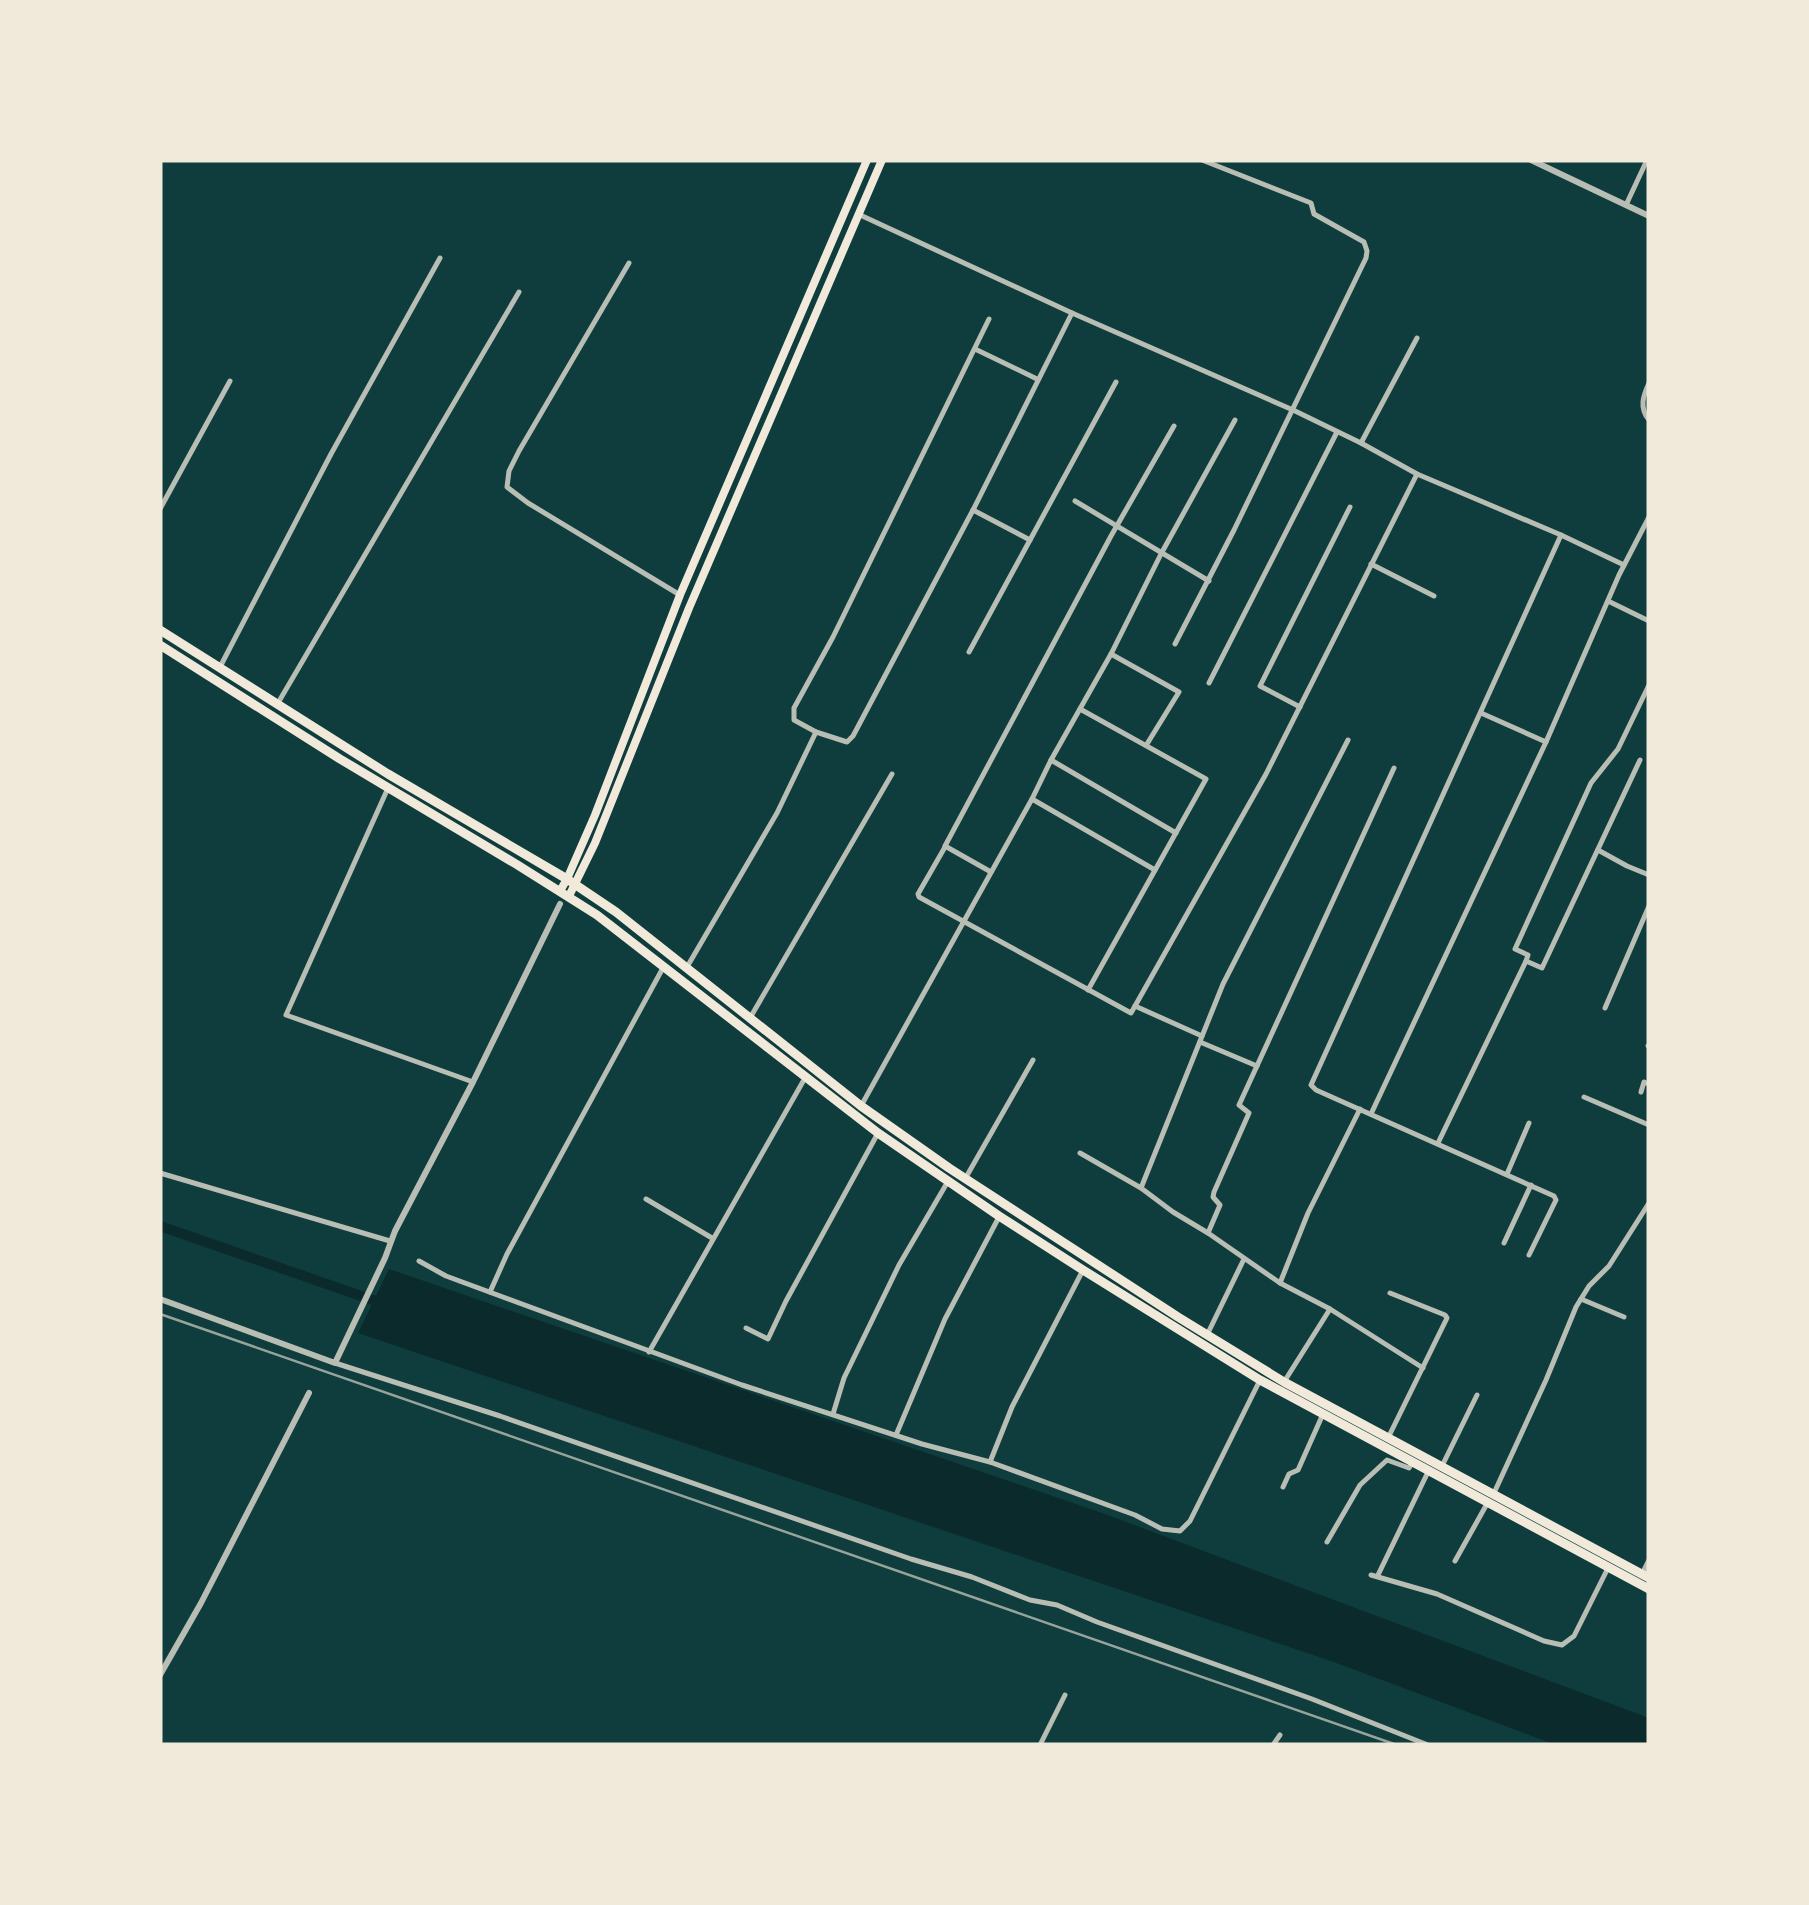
<svg xmlns="http://www.w3.org/2000/svg" width="1809" height="1905" viewBox="0 0 1809 1905" font-family="'Crimson Pro',serif">
<style>
.water{fill:#0a2a2b}
.lines{fill:none;stroke-linecap:round;stroke-linejoin:round}
.canal{stroke:#0a2a2b;stroke-width:10}
.minor{stroke:#b8beb3;stroke-width:5}
.tertiary{stroke:#b8beb3;stroke-width:6}
.secondary{stroke:#f1e9da;stroke-width:8}
.primary{stroke:#f1e9da;stroke-width:9}
.rail{stroke:#97a49c;stroke-width:2.5}
</style>
<rect width="100%" height="100%" fill="#0f3d3e"/>
<polygon class="water" points="389,1269 1105,1514 1649,1718 1649,1745 1556,1745 1331,1661 358,1333"/>
<g class="lines">
<polyline class="canal" points="160,1226 387,1305"/>
<g class="minor">
<polyline points="1626,205 1647,160"/>
<polyline points="629,263 519,451 509,471 507,487 528,503 680,595"/>
<polyline points="1072,313 1293,410 1361,443 1417,338"/>
<polyline points="975,349 1037,379"/>
<path d="M1649,383c-6,13 -10,25 0,37"/>
<polyline points="1361,443 1417,474 1561,535"/>
<polyline points="1075,501 1209,581"/>
<polyline points="160,509 230,381"/>
<polyline points="973,510 1030,540"/>
<polyline points="1371,564 1434,596"/>
<polyline points="1608,601 1649,621"/>
<polyline points="1175,644 1234,530 1366,258 1367,251 1364,242 1314,214 1311,203 1202,160"/>
<polyline points="969,652 1116,382"/>
<polyline points="1111,654 1179,692 1147,744"/>
<polyline points="220,667 331,454 440,258"/>
<polyline points="1209,683 1337,432"/>
<polyline points="278,703 519,292"/>
<polyline points="1300,707 1260,686 1350,507"/>
<polyline points="1080,709 1206,779 1088,990"/>
<polyline points="1481,713 1546,742"/>
<polyline points="816,732 794,720 794,708 833,637 989,319"/>
<polyline points="1051,760 1176,833"/>
<polyline points="1640,760 1542,968 1526,961 1528,955 1515,949 1591,783 1618,749 1649,685"/>
<polyline points="388,788 286,1015 473,1082"/>
<polyline points="1032,799 1155,870"/>
<polyline points="945,847 918,894 919,897 1131,1013 1135,1006 1202,1036"/>
<polyline points="1598,850 1627,866 1649,875"/>
<polyline points="991,872 945,846 1111,536 1174,426"/>
<polyline points="687,967 777,813 816,732 847,742 853,736 973,510 1072,313 858,214"/>
<polyline points="1135,1006 1266,774 1417,474"/>
<polyline points="1605,1008 1649,906"/>
<polyline points="750,1018 892,774"/>
<polyline points="1200,1042 1257,1066"/>
<polyline points="1648,1046 1649,1047"/>
<polyline points="1641,1092 1644,1082 1649,1084"/>
<polyline points="1584,1097 1649,1125"/>
<polyline points="861,1106 1032,799 1051,760 1111,654 1161,554 1235,420"/>
<polyline points="1371,1114 1546,742 1619,575 1649,517"/>
<polyline points="1438,1143 1526,961"/>
<polyline points="1080,1153 1141,1188 1173,1212 1208,1233 1280,1283 1330,1309 1423,1368"/>
<polyline points="160,1173 390,1241"/>
<polyline points="1507,1174 1529,1123"/>
<polyline points="965,1179 1033,1060"/>
<polyline points="1141,1188 1223,984 1348,740"/>
<polyline points="646,1199 712,1238"/>
<polyline points="1208,1233 1220,1205 1213,1197 1214,1192 1249,1113 1239,1105 1394,768"/>
<polyline points="1504,1243 1531,1185"/>
<polyline points="1529,1255 1556,1200 1554,1196 1316,1090 1311,1085 1561,535 1624,565"/>
<polyline points="419,1261 446,1276 742,1385 922,1444 990,1462 1135,1515 1162,1529 1180,1531 1190,1521 1260,1380"/>
<polyline points="1280,1283 1308,1213 1360,1109"/>
<polyline points="490,1292 507,1254 664,966"/>
<polyline points="1581,1299 1624,1317"/>
<polyline points="746,1328 768,1339 786,1301 878,1133"/>
<polyline points="1207,1335 1244,1259"/>
<polyline points="649,1352 805,1078"/>
<polyline points="335,1363 500,1416 911,1559 972,1577 1030,1600 1057,1605 1097,1622 1312,1699 1428,1745"/>
<polyline points="1284,1382 1330,1309"/>
<polyline points="833,1414 844,1378 899,1265 947,1183"/>
<polyline points="896,1435 945,1319 999,1217"/>
<polyline points="1388,1438 1447,1318 1445,1315 1390,1293"/>
<polyline points="990,1462 1012,1407 1083,1270"/>
<polyline points="1442,1466 1477,1395"/>
<polyline points="1283,1487 1289,1474 1298,1470 1323,1414"/>
<polyline points="1494,1493 1546,1380 1576,1307 1589,1286 1609,1266 1649,1203"/>
<polyline points="1327,1542 1360,1485 1387,1460 1409,1468 1412,1463"/>
<polyline points="1455,1561 1488,1502"/>
<polyline points="1371,1575 1437,1594 1544,1641 1562,1645 1574,1636 1608,1568"/>
<polyline points="1378,1575 1428,1472"/>
<polyline points="1040,1745 1065,1695"/>
<polyline points="1273,1745 1280,1735"/>
</g>
<g class="tertiary">
<polyline points="1531,160 1649,216"/>
<polyline points="160,1299 335,1363 385,1258 395,1231 473,1082 560,904"/>
<polyline points="1642,1575 1649,1561"/>
<polyline points="160,1675 201,1603 309,1393"/>
</g>
<g class="secondary">
<polyline points="560,891 567,879 595,815 680,595 867,160"/>
<polyline points="569,896 595,843 689,608 882,160"/>
</g>
<g class="primary">
<polyline points="160,630 388,774 567,879 616,912 861,1106 949,1168 1178,1317 1284,1382 1649,1578"/>
<polyline points="160,645 340,759 516,864 597,915 878,1133 999,1216 1083,1270 1260,1380 1649,1589"/>
</g>
<polyline class="rail" points="160,1314 1397,1745"/>
</g>
<rect width="1809" height="1905" fill="none" stroke="#f1e9da" stroke-width="325"/>
</svg>
